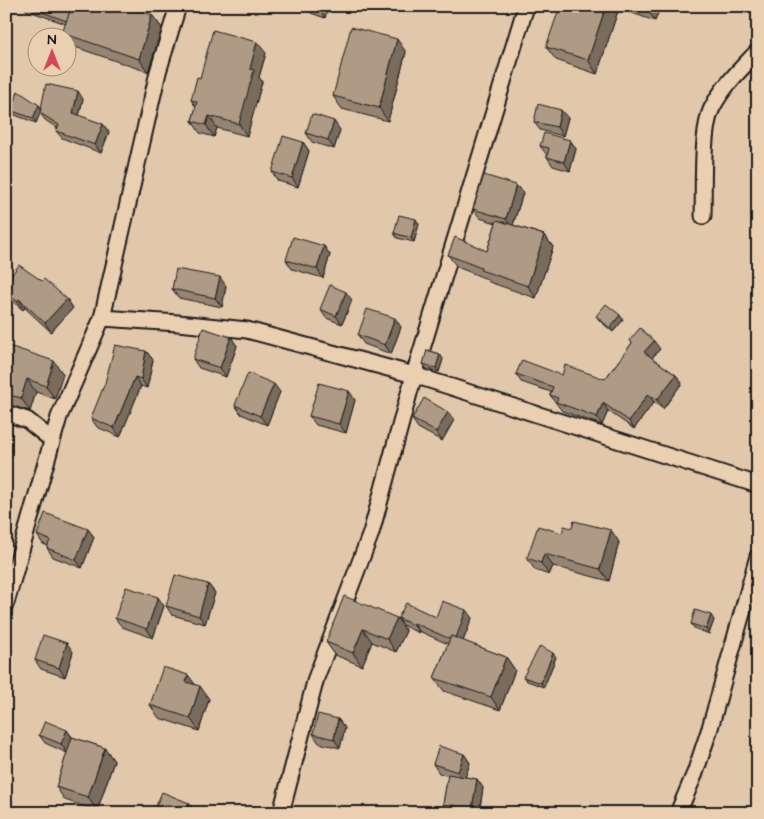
<svg xmlns="http://www.w3.org/2000/svg" width="764" height="819" viewBox="0 0 764 819" font-family="'Architects Daughter',sans-serif">
<style>
.lines{fill:none;stroke-linecap:round;stroke-linejoin:round}
.minor-casing{stroke:#1c1c1c;stroke-width:19}
.minor{stroke:#eacfb1;stroke-width:15}
.wall{fill:#968472;stroke:#1c1c1c}
.shaded-wall{fill:#7a6c5d;stroke:#1c1c1c}
.building{fill:#ae9a85;stroke:#1c1c1c}
</style>
<rect width="100%" height="100%" fill="#e2c8ab"/>
<filter id="ink" filterUnits="userSpaceOnUse"><feTurbulence type="fractalNoise" baseFrequency=".02" numOctaves="2"/><feDisplacementMap in="SourceGraphic" scale="10" xChannelSelector="R" yChannelSelector="G"/><feConvolveMatrix kernelMatrix="1 2 1 2 8 2 1 2 1" color-interpolation-filters="sRGB"/></filter>
<g filter="url(#ink)">
<g class="lines">
<g class="minor-casing">
<g id="minor">
<path d="M703,216c1,-26 -2,-86 9,-108 11,-22 29,-39 46,-57"/>
<polyline points="102,318 178,323 247,330 414,375 758,485"/>
<polyline points="6,413 27,420 52,440"/>
<polyline points="6,603 59,417 102,318 158,72 178,6"/>
<polyline points="281,813 316,678 371,533 414,375 526,6"/>
<polyline points="678,813 695,773 710,728 758,556"/>
</g>
</g>
<use href="#minor" class="minor"/>
</g>
<g class="wall">
<polygon points="23,6 71,9 152,15 162,28 148,72 72,46 68,40 68,38 66,38 62,33 66,24 26,10"/>
<polygon points="306,6 328,6 325,18 311,13"/>
<polygon points="625,6 659,6 660,8 655,21 629,12"/>
<polygon points="618,11 597,74 556,60 546,47"/>
<polygon points="406,52 388,121 342,109 333,96"/>
<polygon points="266,53 259,77 262,82 247,136 217,128 214,137 200,133 192,121 196,107 191,100 200,78"/>
<polygon points="83,99 79,116 103,124 109,132 101,153 62,138 56,131 57,128 45,120 40,113 36,123 15,115 12,111 39,105 41,108"/>
<polygon points="568,118 563,136 540,130 534,122"/>
<polygon points="340,130 334,149 312,142 306,133"/>
<polygon points="570,140 576,149 570,171 553,166 547,157 547,155 540,146"/>
<polygon points="303,142 309,151 298,187 278,181 272,172"/>
<polygon points="516,185 523,193 513,225 544,235 553,247 536,298 489,282 487,279 457,267 448,255 487,251 496,223 480,218 473,209"/>
<polygon points="419,224 414,242 397,238 394,233"/>
<polygon points="324,246 330,255 323,278 292,269 286,260"/>
<polygon points="6,282 67,299 73,308 51,332 25,308 23,310 8,298 6,296"/>
<polygon points="226,286 222,307 179,298 172,289"/>
<polygon points="352,300 342,324 326,318 320,309"/>
<polygon points="596,316 623,320 613,332 600,321"/>
<polygon points="401,327 391,354 364,344 358,335"/>
<polygon points="231,337 237,346 226,377 199,368 193,359"/>
<polygon points="630,340 660,349 652,358 676,375 682,383 663,409 654,402 634,429 608,411 602,425 562,411 550,395 551,392 521,382 516,374 562,375 605,379 632,343"/>
<polygon points="6,345 63,374 55,399 36,392 30,411 6,404"/>
<polygon points="146,351 153,360 147,388 141,386 120,437 97,427 91,418"/>
<polygon points="443,359 439,372 426,368 423,364"/>
<polygon points="349,391 355,400 346,433 316,425 309,416"/>
<polygon points="280,392 267,425 241,414 235,405"/>
<polygon points="412,419 454,420 442,441 418,428"/>
<polygon points="88,529 94,537 82,568 53,557 47,548 48,546 43,544 37,535"/>
<polygon points="562,533 619,542 609,581 553,566 549,575 535,570 527,558"/>
<polygon points="208,584 215,593 205,624 172,615 166,606"/>
<polygon points="164,606 153,638 122,627 115,618"/>
<polygon points="436,617 472,618 463,641 506,657 515,670 500,710 444,691 434,678 448,644 419,631 419,633 404,626 398,618"/>
<polygon points="397,618 406,631 396,652 372,642 362,666 335,655 326,642"/>
<polygon points="714,620 709,634 694,628 691,624"/>
<polygon points="73,652 65,677 41,669 35,660"/>
<polygon points="556,657 544,687 527,681 523,677"/>
<polygon points="188,675 195,685 209,699 199,731 159,718 150,705"/>
<polygon points="338,719 345,728 340,748 319,743 313,734"/>
<polygon points="67,730 72,737 105,748 114,761 97,811 65,800 56,787 67,753 45,743 39,735"/>
<polygon points="464,754 470,763 465,777 477,779 483,788 479,813 449,813 443,804 448,776 439,773 433,764"/>
</g>
<g class="shaded-wall">
<polygon points="319,6 328,6 325,18 319,9"/>
<polygon points="606,6 614,6 618,11 597,74 588,60"/>
<polygon points="651,6 659,6 660,8 655,21 649,12"/>
<polygon points="152,15 162,28 148,72 139,59"/>
<polygon points="397,39 406,52 388,121 379,108"/>
<polygon points="257,42 266,53 259,77 262,82 247,136 239,124 250,69"/>
<polygon points="78,91 83,99 78,121 73,113"/>
<polygon points="39,105 42,109 36,123 33,118"/>
<polygon points="561,110 568,118 563,136 557,127"/>
<polygon points="209,116 217,128 214,137 206,125"/>
<polygon points="334,121 340,130 334,149 328,140"/>
<polygon points="103,124 109,132 101,153 95,145"/>
<polygon points="570,140 576,149 570,171 564,162"/>
<polygon points="303,142 309,151 298,187 292,178"/>
<polygon points="516,185 523,193 512,228 506,219"/>
<polygon points="416,219 419,224 414,242 411,238"/>
<polygon points="544,235 553,247 536,298 528,286"/>
<polygon points="324,246 330,255 323,278 317,269"/>
<polygon points="220,277 226,286 222,307 215,298"/>
<polygon points="346,292 352,300 342,324 336,316"/>
<polygon points="19,299 25,308 23,310 17,301"/>
<polygon points="67,299 73,308 51,332 45,323"/>
<polygon points="620,315 623,320 613,332 610,328"/>
<polygon points="395,318 401,327 391,354 385,345"/>
<polygon points="231,337 237,346 226,377 220,368"/>
<polygon points="654,341 660,349 650,360 644,352"/>
<polygon points="146,351 153,360 147,388 141,379"/>
<polygon points="440,354 443,359 439,372 436,368"/>
<polygon points="54,361 63,374 55,399 46,386"/>
<polygon points="676,375 682,383 663,409 657,400"/>
<polygon points="135,377 141,386 120,437 114,428"/>
<polygon points="27,379 36,392 30,411 21,398"/>
<polygon points="274,384 280,392 267,425 260,416"/>
<polygon points="349,391 355,400 346,433 339,424"/>
<polygon points="648,394 654,402 634,429 629,421"/>
<polygon points="603,403 608,411 602,425 597,417"/>
<polygon points="448,412 454,420 442,441 436,432"/>
<polygon points="88,529 94,537 82,568 76,560"/>
<polygon points="611,530 619,542 609,581 600,569"/>
<polygon points="544,554 553,566 549,575 541,563"/>
<polygon points="208,584 215,593 205,624 199,616"/>
<polygon points="158,597 164,606 153,638 147,629"/>
<polygon points="466,610 472,618 460,649 454,641"/>
<polygon points="711,615 714,620 709,634 706,629"/>
<polygon points="397,618 406,631 396,652 387,639"/>
<polygon points="414,623 419,631 419,633 413,625"/>
<polygon points="363,629 372,642 362,666 353,653"/>
<polygon points="67,643 73,652 65,677 59,668"/>
<polygon points="553,653 556,657 544,687 541,683"/>
<polygon points="506,657 515,670 500,710 491,697"/>
<polygon points="188,675 198,688 186,682"/>
<polygon points="200,686 209,699 199,731 190,718"/>
<polygon points="338,719 345,728 340,748 334,739"/>
<polygon points="67,730 73,739 67,753 61,744"/>
<polygon points="105,748 114,761 97,811 88,797"/>
<polygon points="464,754 470,763 464,781 458,772"/>
<polygon points="477,779 483,788 479,813 474,813 472,809"/>
<polygon points="189,803 196,812 195,813 185,813"/>
</g>
<g class="building">
<polygon points="25,6 64,6 71,9 67,21"/>
<polygon points="72,6 126,6 152,15 139,59 62,33"/>
<polygon points="310,6 319,6 319,9"/>
<polygon points="560,6 606,6 588,60 546,47"/>
<polygon points="632,6 651,6 649,12"/>
<polygon points="351,27 397,39 379,108 333,96"/>
<polygon points="213,30 257,42 250,69 254,70 239,124 209,116 206,125 192,121 197,102 191,100 197,77 200,78"/>
<polygon points="46,84 78,91 73,113 103,124 95,145 56,131 59,125 40,113"/>
<polygon points="18,91 39,105 33,118 12,111"/>
<polygon points="538,104 561,110 557,127 534,122"/>
<polygon points="312,114 334,121 328,140 306,133"/>
<polygon points="544,133 570,140 564,162 547,157 549,148 540,146"/>
<polygon points="283,136 303,142 292,178 272,172"/>
<polygon points="484,175 516,185 506,219 473,209"/>
<polygon points="399,215 416,219 411,238 394,233"/>
<polygon points="497,220 544,235 528,286 480,270 481,268 448,255 455,237 487,251"/>
<polygon points="293,237 324,246 317,269 286,260"/>
<polygon points="19,265 42,281 44,279 67,299 45,323 19,299 17,301 6,293 6,282"/>
<polygon points="176,269 220,277 215,298 172,289"/>
<polygon points="330,285 346,292 336,316 320,309"/>
<polygon points="606,304 620,315 610,328 596,316"/>
<polygon points="367,309 395,318 385,345 358,335"/>
<polygon points="203,328 231,337 220,368 193,359"/>
<polygon points="640,328 654,341 644,352 676,375 657,400 648,394 629,421 603,403 597,417 556,402 558,398 550,395 553,387 516,374 522,360 562,375 565,365 605,379 632,343 630,340"/>
<polygon points="6,345 54,361 46,386 27,379 21,398 6,394"/>
<polygon points="115,345 146,351 141,379 135,377 114,428 91,418 105,383"/>
<polygon points="427,350 440,354 436,368 423,364"/>
<polygon points="248,373 274,384 260,416 235,405"/>
<polygon points="319,383 349,391 339,424 309,416"/>
<polygon points="424,398 448,412 436,432 412,419"/>
<polygon points="45,513 88,529 76,560 47,548 50,540 37,535"/>
<polygon points="574,521 611,530 600,569 544,554 541,563 527,558 538,526 562,533 564,526 572,528"/>
<polygon points="175,575 208,584 199,616 166,606"/>
<polygon points="126,587 158,597 147,629 115,618"/>
<polygon points="344,596 397,618 387,639 363,629 353,653 326,642"/>
<polygon points="442,601 466,610 456,638 451,636 450,639 414,623 413,625 398,618 406,603 436,617"/>
<polygon points="695,610 711,615 706,629 691,624"/>
<polygon points="43,635 67,643 59,668 35,660"/>
<polygon points="451,636 506,657 491,697 434,678"/>
<polygon points="540,646 553,653 541,683 523,677"/>
<polygon points="163,667 188,675 186,682 200,686 190,718 150,705"/>
<polygon points="318,714 338,719 334,739 313,734"/>
<polygon points="45,721 67,730 61,744 39,735"/>
<polygon points="72,737 105,748 88,797 56,787"/>
<polygon points="439,746 464,754 458,772 433,764"/>
<polygon points="448,774 477,779 472,809 443,804"/>
<polygon points="162,792 189,803 185,813 153,813"/>
</g>
</g>
<rect width="764" height="819" fill="none" stroke="#eacfb1" stroke-width="25"/>
<rect x="12" y="12" width="739" height="794" fill="none" stroke="#1c1c1c" stroke-width="2" filter="url(#ink)"/>
<g transform="translate(52 52)"><circle r="24" fill="#eacfb1" stroke="#988775"/>
<path d="M0-4L9 19L0 12L-9 19Z" fill="#d1495b"/>
<text y="-8" font-size="14" font-weight="bold" text-anchor="middle" fill="#1c1c1c">N</text>
</g>
</svg>
